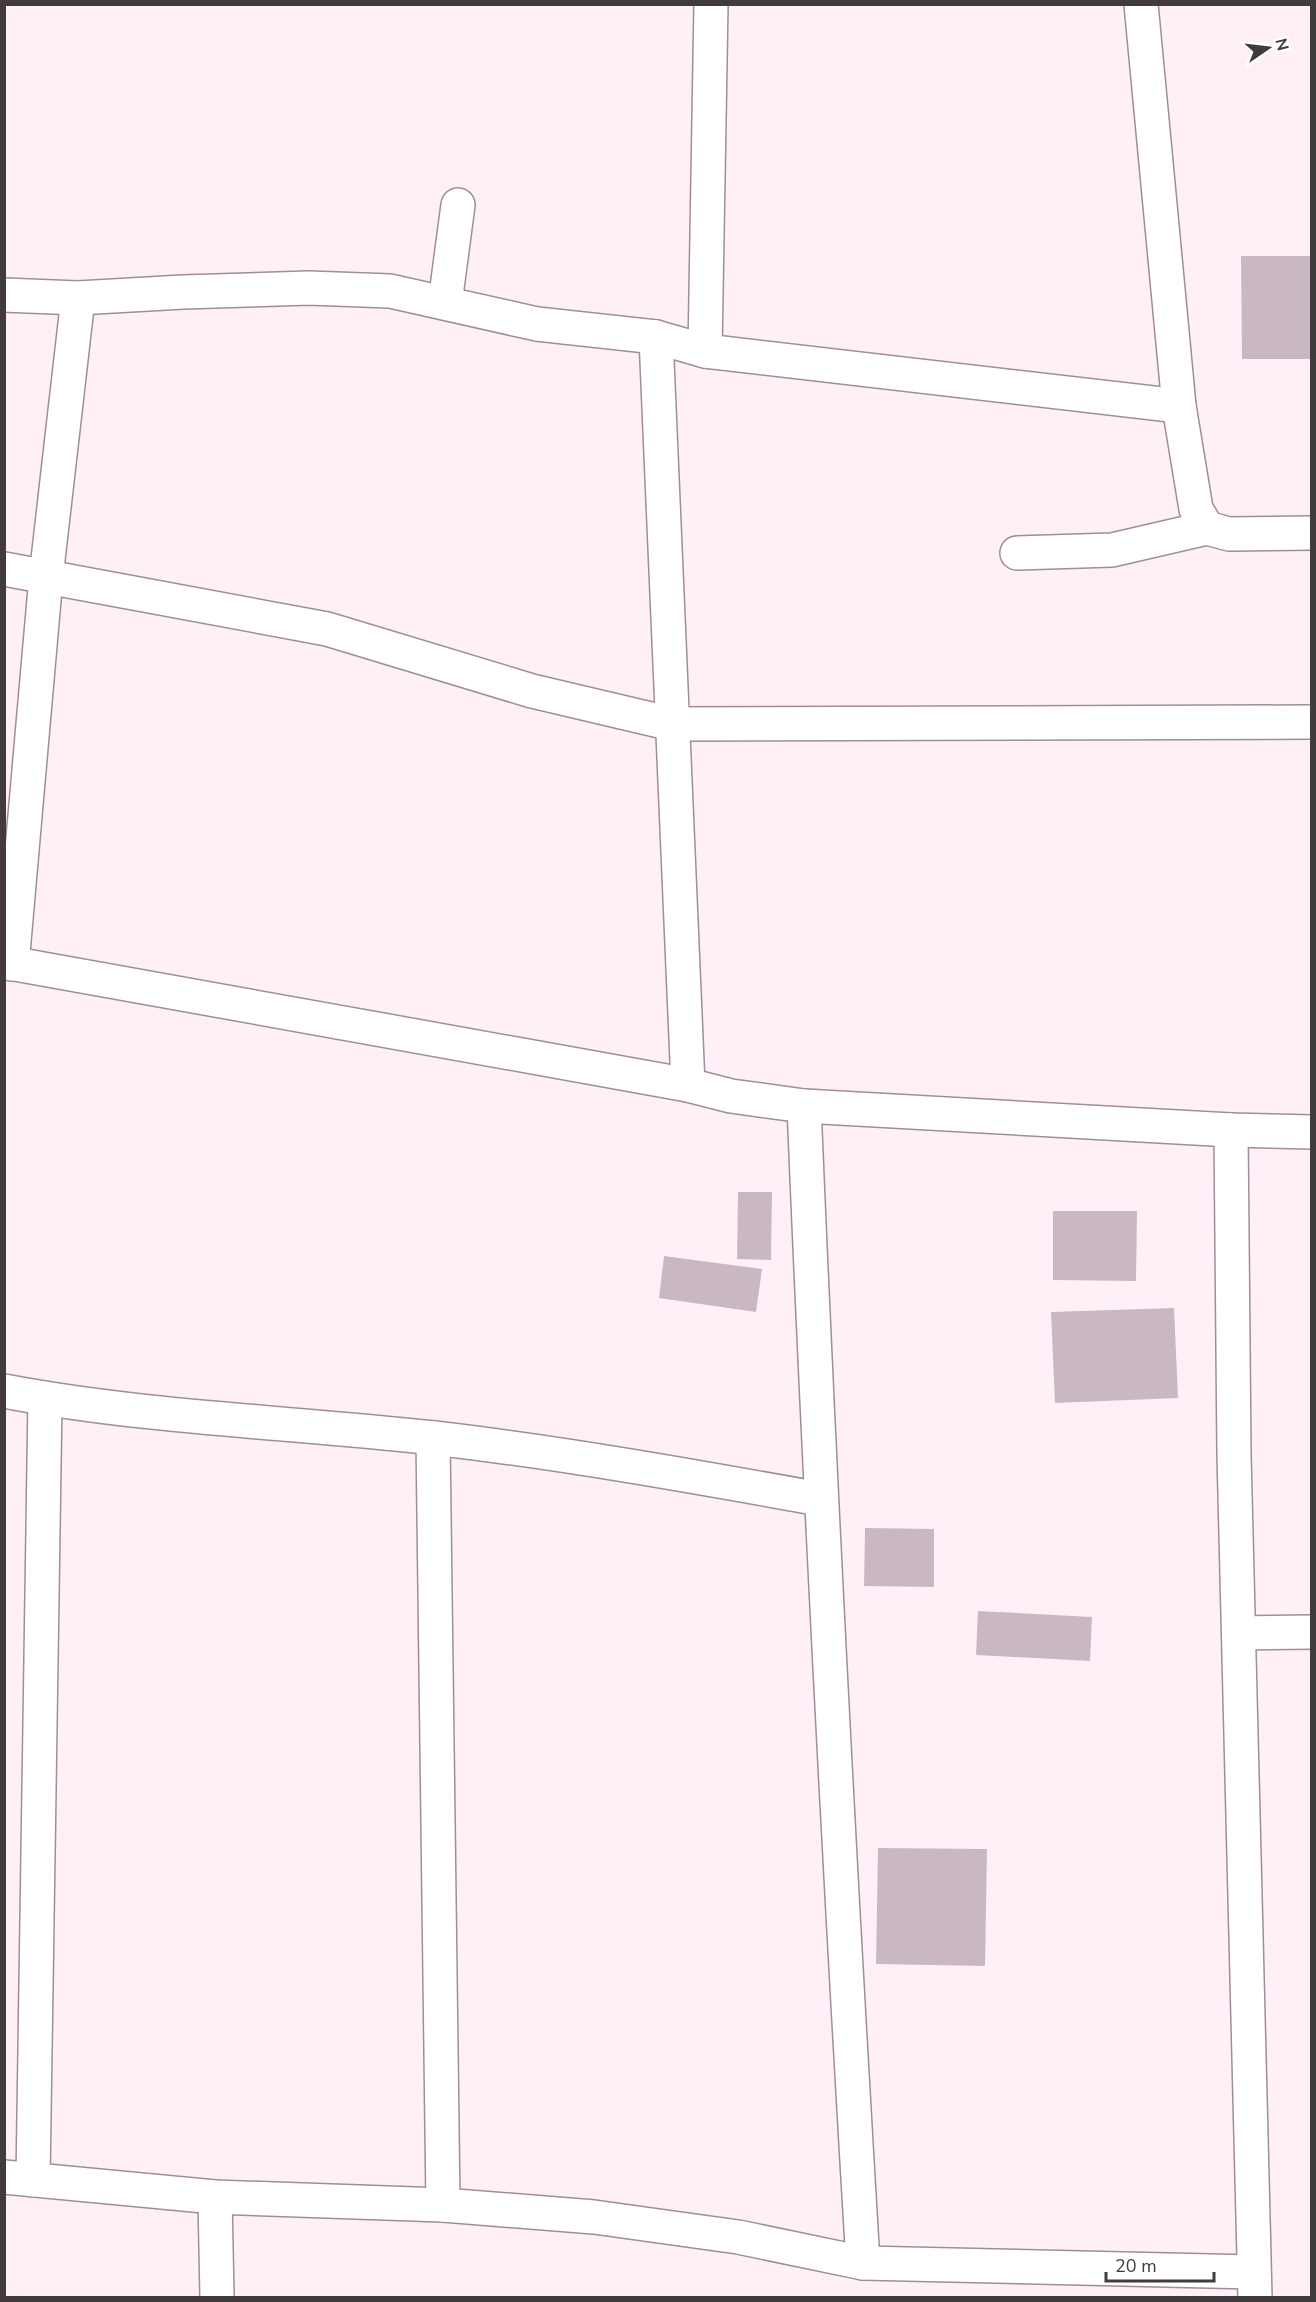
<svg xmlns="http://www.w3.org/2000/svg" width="1316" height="2302" viewBox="0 0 1316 2302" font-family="'Nunito Sans',sans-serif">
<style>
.building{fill:#c9b8c1}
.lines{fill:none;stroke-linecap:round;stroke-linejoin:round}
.minor-casing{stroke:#9f8e97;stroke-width:36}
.minor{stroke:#fff;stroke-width:33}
</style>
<rect width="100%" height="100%" fill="#fff0f8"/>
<g class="building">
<polygon points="1241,256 1312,256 1312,359 1242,359"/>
<polygon points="738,1192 772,1192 771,1260 737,1259"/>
<polygon points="1053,1211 1137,1211 1136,1281 1053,1280"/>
<polygon points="664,1256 762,1269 756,1312 659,1298"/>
<polygon points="1174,1308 1178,1398 1055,1403 1051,1312"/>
<polygon points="865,1528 934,1529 934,1587 864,1586"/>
<polygon points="978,1611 1092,1617 1090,1661 976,1655"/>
<polygon points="878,1848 987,1849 985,1966 876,1964"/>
</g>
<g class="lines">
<g class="minor-casing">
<g id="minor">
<polyline points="1141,4 1179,406 1196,509 1207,528"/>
<polyline points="4,295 78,298 183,292 309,288 390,291 537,324 656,337 705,351 1179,406"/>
<polyline points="445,303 458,205"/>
<polyline points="656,337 688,1085"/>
<polyline points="705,351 711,4"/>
<polyline points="1017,553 1112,550 1207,528 1229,534 1312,533"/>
<polyline points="4,569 327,629 532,691 672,724 1312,722"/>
<polyline points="4,962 555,1061 688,1085 731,1096 804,1106 1231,1130 1312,1132"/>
<polyline points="12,964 46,577 78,298"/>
<path d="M804,1106c16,386 36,771 59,1157"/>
<polyline points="1231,1130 1234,1454 1255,2298"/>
<path d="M4,1391c142,27 287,31 430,47 129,15 258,38 386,61"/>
<polyline points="433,1438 443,2205"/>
<polyline points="1239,1633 1312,1632"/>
<polyline points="4,2177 215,2197 443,2205 594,2217 738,2237 863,2263 1253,2272"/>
<polyline points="33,2180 45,1399"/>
<polyline points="215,2197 217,2298"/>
</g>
</g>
<use href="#minor" class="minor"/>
</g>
<rect width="1316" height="2302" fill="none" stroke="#413a3e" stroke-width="12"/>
<g transform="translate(1268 48) rotate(76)" stroke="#ffffff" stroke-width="4.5" paint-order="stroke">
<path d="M0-4.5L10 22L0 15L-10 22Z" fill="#413a3e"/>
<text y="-9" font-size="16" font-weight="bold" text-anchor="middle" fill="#413a3e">N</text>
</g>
<path d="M1106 2272v9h108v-9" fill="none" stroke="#413a3e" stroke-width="3"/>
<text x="1115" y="2272" font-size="18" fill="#413a3e" stroke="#ffffff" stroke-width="4.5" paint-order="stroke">20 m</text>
</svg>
